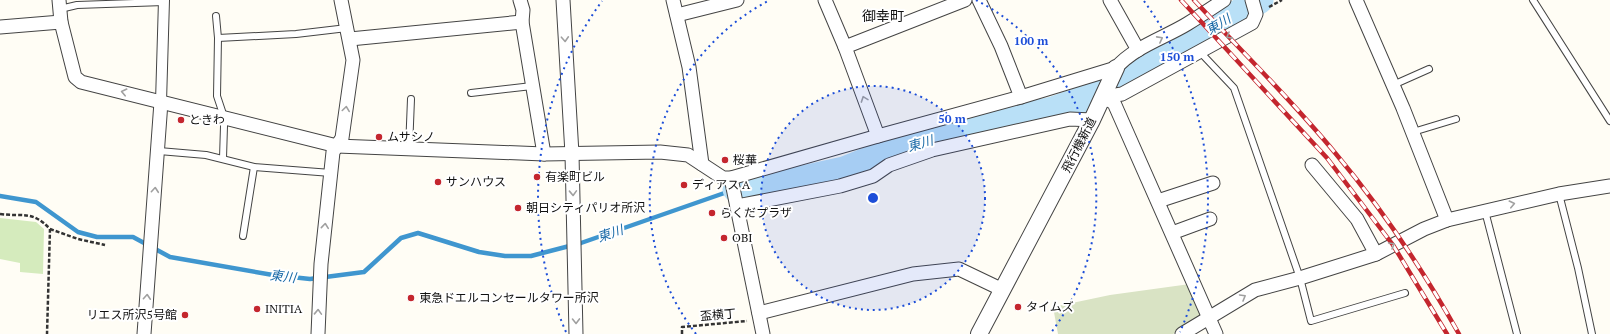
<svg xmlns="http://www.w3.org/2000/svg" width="1610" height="334" viewBox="0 0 1610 334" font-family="'PT Serif','Noto Sans JP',serif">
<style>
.green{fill:#d5ebbd}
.cemetery{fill:#d9e3c4}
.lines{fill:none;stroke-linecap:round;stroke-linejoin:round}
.stream{stroke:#3f96cf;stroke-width:4.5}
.river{stroke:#b9e0f7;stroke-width:27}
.service-casing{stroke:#444;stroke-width:8}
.pedestrian-casing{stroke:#444;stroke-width:12}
.minor-casing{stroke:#444;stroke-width:15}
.tertiary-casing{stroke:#444;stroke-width:18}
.path{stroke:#333;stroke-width:2.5;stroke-dasharray:4 2;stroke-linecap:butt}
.service{stroke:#fff;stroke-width:6}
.pedestrian{stroke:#fff;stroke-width:10}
.minor{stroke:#fff;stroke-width:13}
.tertiary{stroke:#fff;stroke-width:16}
.rail-casing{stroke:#c4262e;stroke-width:4.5}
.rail{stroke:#fff;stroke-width:3;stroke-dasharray:9;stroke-linecap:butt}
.oneway{stroke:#a0a0a0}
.ring{fill:none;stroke:#1d4ed8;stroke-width:2;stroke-dasharray:2 4}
.poi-dot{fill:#c4262e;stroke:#fff;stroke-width:1.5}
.labels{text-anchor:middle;stroke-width:4;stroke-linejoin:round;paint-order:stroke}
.poi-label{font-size:12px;fill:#111;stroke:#fff;text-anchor:start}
.street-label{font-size:12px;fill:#111;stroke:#fff}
.water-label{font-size:13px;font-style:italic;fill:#1768a6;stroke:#fff}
.quarter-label{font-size:14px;fill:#111;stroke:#fff}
.centre{fill:#1d4ed8;stroke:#fff;stroke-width:2}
.ring-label{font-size:12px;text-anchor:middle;font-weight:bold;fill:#1d4ed8;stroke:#fff;stroke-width:4;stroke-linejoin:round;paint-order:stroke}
</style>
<rect width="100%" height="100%" fill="#fffdf5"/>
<polygon class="green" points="0,218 36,222 44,229 43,274 20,272 20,263 0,259"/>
<polygon class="cemetery" points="1190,284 1205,314 1173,334 1058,334 1053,307 1110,295"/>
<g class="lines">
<polyline class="stream" points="0,196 36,202 78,232 97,237 133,237 170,257 273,275 310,279 364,272 401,238 418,233 479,252 505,256 531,256 581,243 733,190"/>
<polyline class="river" points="736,189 771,186 844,170 896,149 973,127 1053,110 1078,101 1138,72 1260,0"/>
<g class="service-casing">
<g id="service">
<polyline points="1533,0 1610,121"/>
<polyline points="60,9 77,5 164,2"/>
<polyline points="216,16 218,38 217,96 224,117 224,126 223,158"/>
<polyline points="218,38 296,34 347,28"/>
<polyline points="1200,52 1234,88 1300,278 1311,321 1405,293"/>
<polyline points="1393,85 1429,69"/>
<polyline points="471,93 532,86"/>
<polyline points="1413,132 1456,119"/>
<polyline points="409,149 411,99"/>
<polyline points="159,151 206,155 254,167 331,173"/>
<polyline points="1559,194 1578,268 1592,334"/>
<polyline points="1485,211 1517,334"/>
<polyline points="243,236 254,167"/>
</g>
</g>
<g class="pedestrian-casing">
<polyline id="pedestrian" points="161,102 164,0"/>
</g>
<g class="minor-casing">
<g id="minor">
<path d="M59,0l2,22 14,55 6,5 256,64 207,8 116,-2 28,3 35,23h8l147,-42 143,-39 95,-29c18,-21 48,-30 71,-44 13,-8 25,-16 37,-24"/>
<polyline points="520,0 523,10 522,22 544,154"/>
<polyline points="563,0 572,154 576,334"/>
<polyline points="673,0 689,67 702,164"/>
<polyline points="825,0 845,47 878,136"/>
<polyline points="979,0 1001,46 1021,97"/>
<polyline points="1110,0 1138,50"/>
<polyline points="1356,0 1403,108 1447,220"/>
<polyline points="677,15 737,0"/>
<polyline points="0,27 61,22"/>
<polyline points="350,39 522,22"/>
<polyline points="845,47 965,0"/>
<polyline points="1103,97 1114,103 1216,334"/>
<polyline points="1103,97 1122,94 1252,23 1256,14 1252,0"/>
<polyline points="1312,165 1357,219 1376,254"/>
<polyline points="731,178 763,334"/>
<polyline points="1158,201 1213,183"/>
<polyline points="737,206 840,186 873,176 889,165 932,150 1070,119 1092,120"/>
<polyline points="1172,233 1210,219"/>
<polyline points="759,313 913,274 959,269 1003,290"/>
<polyline points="144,334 161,102"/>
<polyline points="318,334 321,264 333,152 342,138 353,60 341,0"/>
<polyline points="1182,334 1255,290 1300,278 1376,254 1424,229 1447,220 1559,194 1610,186"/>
</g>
</g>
<g class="tertiary-casing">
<polyline id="tertiary" points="979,334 1092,120 1116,68"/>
</g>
<g class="path">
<polyline points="1269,7 1282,0"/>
<path d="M0,214c23,3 32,-4 50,15l-3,105"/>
<polyline points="50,229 78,239 105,245"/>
<polyline points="682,334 682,327 747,321"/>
</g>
<use href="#service" class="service"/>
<use href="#pedestrian" class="pedestrian"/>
<use href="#minor" class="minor"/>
<use href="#tertiary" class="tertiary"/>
<g class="rail-casing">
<g id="rail">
<polyline points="1181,0 1327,158 1393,245 1447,334"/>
<path d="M1194,0c47,51 98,100 142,154 47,56 87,116 123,180"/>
</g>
</g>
<use href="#rail" class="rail"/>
</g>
<defs><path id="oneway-chevron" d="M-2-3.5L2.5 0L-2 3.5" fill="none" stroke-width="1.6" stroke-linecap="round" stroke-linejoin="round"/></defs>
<g class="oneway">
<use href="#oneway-chevron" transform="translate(1229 36) rotate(151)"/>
<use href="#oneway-chevron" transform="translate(565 39) rotate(87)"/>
<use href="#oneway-chevron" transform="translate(1160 39) rotate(-28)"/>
<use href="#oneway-chevron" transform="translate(124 92) rotate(-167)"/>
<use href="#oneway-chevron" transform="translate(864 99) rotate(-110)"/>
<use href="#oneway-chevron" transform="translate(346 109) rotate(-82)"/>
<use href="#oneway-chevron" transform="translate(155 190) rotate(-85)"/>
<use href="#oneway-chevron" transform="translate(573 193) rotate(88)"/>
<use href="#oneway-chevron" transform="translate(1512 204) rotate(-13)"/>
<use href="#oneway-chevron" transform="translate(325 226) rotate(-84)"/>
<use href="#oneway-chevron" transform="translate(1392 245) rotate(-30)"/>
<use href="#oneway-chevron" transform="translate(147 297) rotate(-86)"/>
<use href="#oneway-chevron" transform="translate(1243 297) rotate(-30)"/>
<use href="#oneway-chevron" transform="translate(318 312) rotate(-88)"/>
<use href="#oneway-chevron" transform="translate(576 321) rotate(89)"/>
</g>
<circle cx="873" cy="198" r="112" fill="#1d4ed8" fill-opacity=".12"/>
<g class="ring">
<circle cx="873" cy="198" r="112"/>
<path d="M696 334A223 223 0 0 1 770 0M976 0A223 223 0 0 1 1050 334"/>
<path d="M566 332A335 335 0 0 1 602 1M1144 1A335 335 0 0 1 1180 332"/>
</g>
<g class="poi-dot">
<circle cx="181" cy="120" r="4"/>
<circle cx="379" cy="137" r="4"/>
<circle cx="725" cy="160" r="4"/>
<circle cx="537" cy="177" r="4"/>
<circle cx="438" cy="182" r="4"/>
<circle cx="684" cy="185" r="4"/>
<circle cx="518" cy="208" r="4"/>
<circle cx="712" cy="213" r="4"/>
<circle cx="724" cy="238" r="4"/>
<circle cx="411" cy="298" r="4"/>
<circle cx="1018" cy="307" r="4"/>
<circle cx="257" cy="309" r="4"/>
<circle cx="185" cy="315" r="4"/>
</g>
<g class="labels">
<g class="poi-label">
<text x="189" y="124">ときわ</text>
<text x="387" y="141">ムサシノ</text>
<text x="733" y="164">桜華</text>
<text x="545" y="181">有楽町ビル</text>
<text x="446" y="186">サンハウス</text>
<text x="692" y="189">ディアス A</text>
<text x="526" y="212">朝日シティパリオ所沢</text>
<text x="720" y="217">らくだプラザ</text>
<text x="732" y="242">OBI</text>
<text x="419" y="302">東急ドエルコンセールタワー所沢</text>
<text x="1026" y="311">タイムズ</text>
<text x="265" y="313">INITIA</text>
<text x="177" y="319" text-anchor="end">リエス所沢5号館</text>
</g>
<g class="street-label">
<text transform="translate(1079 145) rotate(-63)" y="4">飛行機新道</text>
<text transform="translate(718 315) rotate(-5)" y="4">盃横丁</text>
</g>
<g class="water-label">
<text transform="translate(1218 24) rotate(-31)" y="5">東川</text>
<text transform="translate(920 143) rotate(-16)" y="5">東川</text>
<text transform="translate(610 233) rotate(-19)" y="5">東川</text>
<text transform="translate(283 276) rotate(6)" y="5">東川</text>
</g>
<g class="quarter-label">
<text x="883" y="21">御幸町</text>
</g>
</g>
<circle cx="873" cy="198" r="6" class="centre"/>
<g class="ring-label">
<text x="1031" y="45">100 m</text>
<text x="1177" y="61">150 m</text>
<text x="952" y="123">50 m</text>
</g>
</svg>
